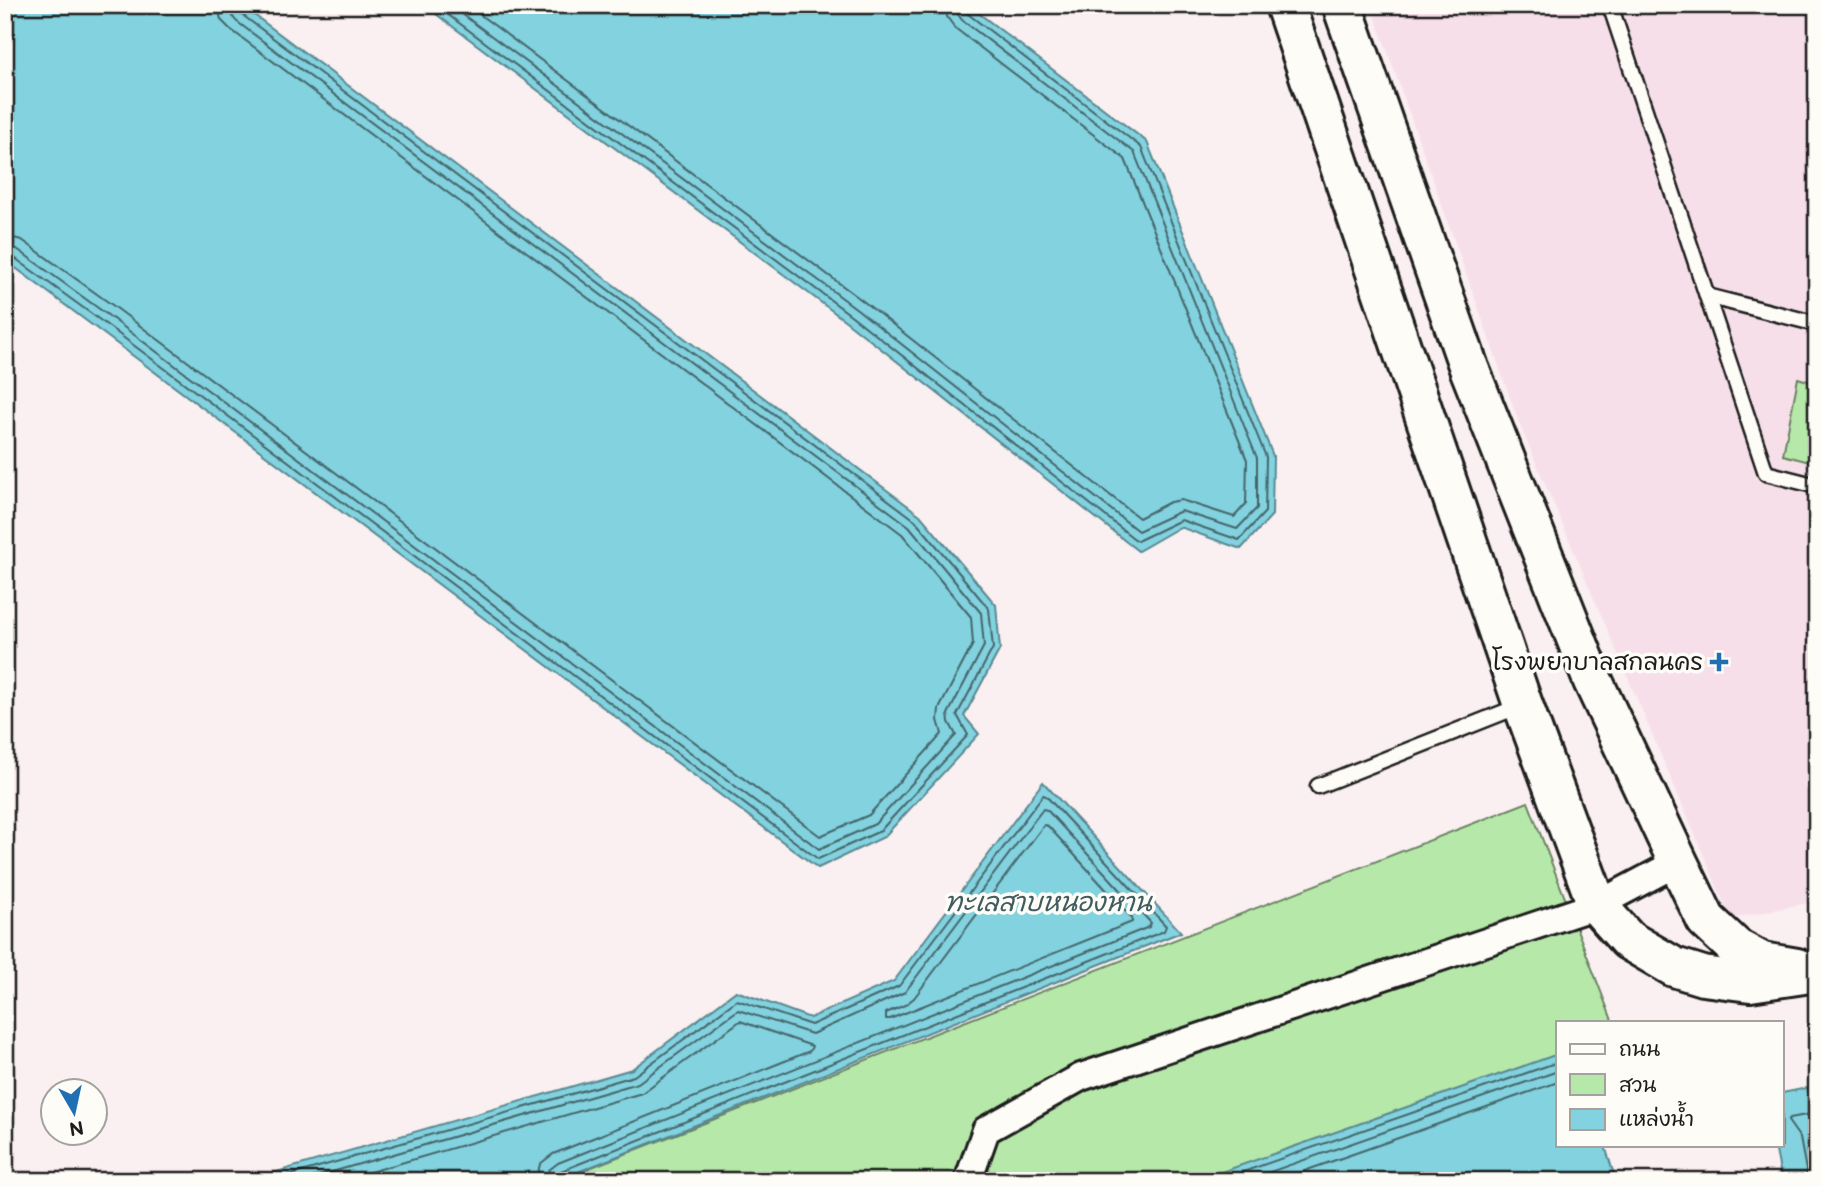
<svg xmlns="http://www.w3.org/2000/svg" width="1822" height="1186" viewBox="0 0 1822 1186" font-family="'Balsamiq Sans','Playpen Sans Thai',sans-serif">
<style>
.built{fill:#f7dfea}
.green{fill:#b6e8a9;stroke:#698262;stroke-width:2}
.water{fill:#82d2df;stroke:#598991;stroke-width:2}
.lines{fill:none;stroke-linecap:round;stroke-linejoin:round}
.shore{stroke:#45656a;stroke-width:2}
.service-casing{stroke:#1c1c1c;stroke-width:19}
.minor-casing{stroke:#1c1c1c;stroke-width:32}
.secondary-casing{stroke:#1c1c1c;stroke-width:44}
.service{stroke:#fdfcf7;stroke-width:14}
.minor{stroke:#fdfcf7;stroke-width:26}
.secondary{stroke:#fdfcf7;stroke-width:38}
.poi-dot{fill:#1f6fb2;stroke:#fdfcf7;stroke-width:2.5}
.labels{text-anchor:middle;stroke-width:7;stroke-linejoin:round;paint-order:stroke}
.poi-label{font-size:24px;fill:#1c1c1c;stroke:#fdfcf7;text-anchor:end}
.water-label{font-size:26px;font-style:italic;fill:#405c60;stroke:#fdfcf7}
</style>
<rect width="100%" height="100%" fill="#faeff1"/>
<filter id="ink" filterUnits="userSpaceOnUse"><feTurbulence type="fractalNoise" baseFrequency=".0143" numOctaves="2"/><feDisplacementMap in="SourceGraphic" scale="14" xChannelSelector="R" yChannelSelector="G"/><feConvolveMatrix kernelMatrix="1 2 1 2 8 2 1 2 1" color-interpolation-filters="sRGB"/></filter>
<g filter="url(#ink)">
<polygon class="built" points="1371,5 1817,5 1817,901 1731,919 1519,423"/>
<g class="green">
<polygon points="1798,378 1817,384 1817,464 1783,455"/>
<polygon points="1528,802 1613,1023 1558,1023 1558,1058 1198,1181 556,1181"/>
</g>
<g class="water">
<polygon points="5,5 241,5 920,515 996,605 1000,649 964,716 979,734 884,837 818,868 5,260"/>
<polygon points="424,5 968,5 1147,142 1273,456 1272,515 1241,549 1180,527 1138,551 847,322"/>
<polygon points="1043,782 1181,932 555,1181 245,1181 632,1069 736,991 810,1018 894,981"/>
<polygon points="1558,1054 1558,1146 1605,1146 1616,1181 1196,1181"/>
<polygon points="1817,1086 1817,1181 1782,1181 1775,1146 1782,1146 1782,1093"/>
</g>
<g class="lines">
<g class="shore">
<polyline points="435,5 852,316 1137,541 1181,520 1239,540 1265,512 1266,457 1141,147 968,14 965,5"/>
<polyline points="450,5 857,309 1138,531 1181,511 1237,529 1257,508 1257,458 1134,152 962,20 957,13 956,5"/>
<polyline points="467,5 863,301 1139,518 1170,502 1181,500 1234,517 1246,504 1247,460 1125,159 955,28 947,17 946,5"/>
<polyline points="5,236 22,240 115,307 820,836 869,815 942,734 938,720 939,709 973,644 971,617 902,534 230,29 221,20 218,5"/>
<polyline points="5,246 17,249 109,316 819,849 875,824 956,735 949,722 948,714 984,646 981,613 909,526 236,21 230,13 229,5"/>
<polyline points="5,255 12,256 104,323 818,859 880,831 968,735 957,715 993,648 989,609 915,520 241,14 238,5"/>
<polygon points="1044,825 1048,826 1132,918 1132,922 890,1019 886,1019 886,1013 905,1005 914,998"/>
<polyline points="270,1181 634,1076 737,1000 811,1025 899,986 1043,795 1046,796 1166,926 1164,931 561,1171 556,1175 556,1181"/>
<polyline points="301,1181 638,1083 738,1010 812,1034 905,992 1043,809 1047,810 1151,923 1149,927 558,1163 549,1170 547,1181"/>
<polyline points="339,1181 642,1093 740,1021 812,1046 810,1051 553,1154 540,1164 536,1181"/>
<polyline points="1217,1181 1558,1062"/>
<polyline points="1244,1181 1558,1071"/>
<polyline points="1276,1181 1558,1082"/>
<polyline points="1808,1181 1800,1138 1788,1121 1790,1118 1817,1113"/>
</g>
<g class="service-casing">
<g id="service">
<polyline points="1610,5 1766,473 1817,486"/>
<polyline points="1707,296 1817,324"/>
<polyline points="1318,786 1522,705"/>
</g>
</g>
<g class="minor-casing">
<polyline id="minor" points="968,1181 986,1130 1081,1077 1597,905 1678,862"/>
</g>
<g class="secondary-casing">
<g id="secondary">
<polyline points="1285,5 1523,705 1597,905 1628,940 1674,967 1703,976 1750,982 1817,972"/>
<polyline points="1342,5 1469,368 1593,681 1678,862 1706,920 1736,948 1762,962 1797,968"/>
</g>
</g>
<use href="#service" class="service"/>
<use href="#minor" class="minor"/>
<use href="#secondary" class="secondary"/>
</g>
</g>
<path class="poi-dot" d="M1715.5 651.5h7v7h7v7h-7v7h-7v-7h-7v-7h7z"/>
<g class="labels">
<g class="poi-label">
<text x="1703" y="670">โรงพยาบาลสกลนคร</text>
</g>
<g class="water-label">
<text x="1048" y="911">ทะเลสาบหนองหาน</text>
</g>
</g>
<rect width="1822" height="1186" fill="none" stroke="#fdfcf7" stroke-width="28"/>
<rect x="14" y="14" width="1794" height="1158" fill="none" stroke="#1c1c1c" stroke-width="2.5" filter="url(#ink)"/>
<rect x="1556" y="1021" width="228" height="126" fill="#fdfcf7" stroke="#a3a29f" stroke-width="2"/>
<rect x="1570" y="1044" width="35" height="10" fill="#fdfcf7" stroke="#a3a29f" stroke-width="2"/>
<text x="1619" y="1056" font-size="21" fill="#1c1c1c">ถนน</text>
<rect x="1570" y="1074" width="35" height="21" fill="#b6e8a9" stroke="#a3a29f" stroke-width="2"/>
<text x="1619" y="1092" font-size="21" fill="#1c1c1c">สวน</text>
<rect x="1570" y="1109" width="35" height="21" fill="#82d2df" stroke="#a3a29f" stroke-width="2"/>
<text x="1619" y="1126" font-size="21" fill="#1c1c1c">แหล่งน้ำ</text>
<g transform="translate(74 1112) rotate(171)"><circle r="33" fill="#fdfcf7" stroke="#a3a29f" stroke-width="2"/>
<path d="M0-5L12 26L0 18L-12 26Z" fill="#1f6fb2"/>
<text y="-10" font-size="19" font-weight="bold" text-anchor="middle" fill="#1c1c1c">N</text>
</g>
</svg>
